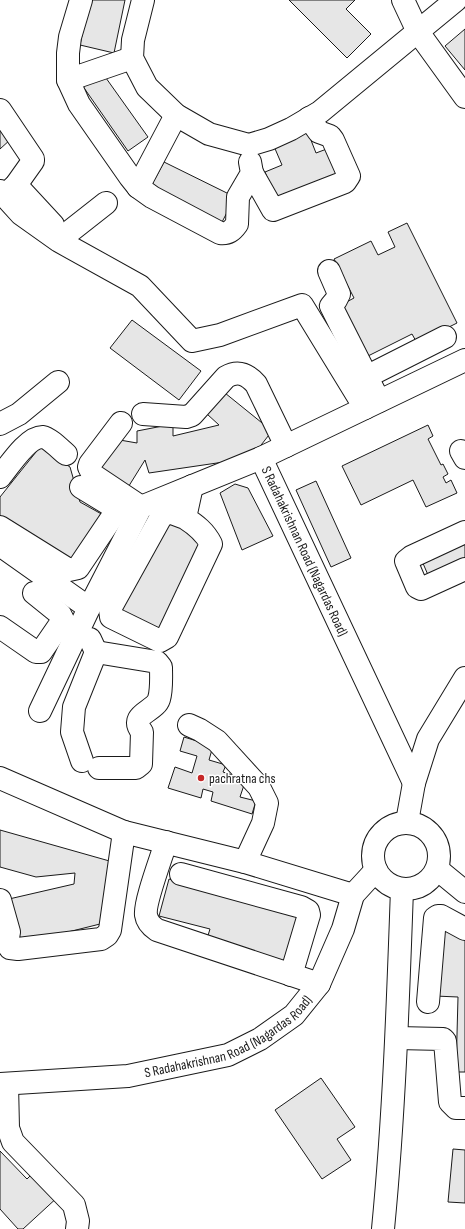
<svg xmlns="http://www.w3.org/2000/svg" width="465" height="1229" viewBox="0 0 465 1229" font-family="'Sofia Sans Condensed',sans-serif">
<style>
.building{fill:#e6e6e6;stroke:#1a1a1a}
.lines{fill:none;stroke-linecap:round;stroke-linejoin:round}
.minor-casing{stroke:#1a1a1a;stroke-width:24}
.major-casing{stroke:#1a1a1a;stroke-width:24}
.minor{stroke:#fff;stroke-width:22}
.major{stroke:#fff;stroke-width:22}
.poi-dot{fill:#c62828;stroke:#fff;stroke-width:1.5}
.labels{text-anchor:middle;stroke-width:3;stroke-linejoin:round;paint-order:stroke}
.street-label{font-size:14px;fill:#1a1a1a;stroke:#fff}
.poi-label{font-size:14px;fill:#1a1a1a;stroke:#fff;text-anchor:start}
</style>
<rect width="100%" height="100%" fill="#fff"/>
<g class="building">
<polygon points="89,0 125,0 114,53 80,45"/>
<polygon points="289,0 355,0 346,9 371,34 347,58"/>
<polygon points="465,29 465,70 445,46"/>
<polygon points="101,71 148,137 128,151 82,85"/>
<polygon points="0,128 11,139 0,149"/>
<polygon points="307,130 316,153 332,147 342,172 276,200 265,172 282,165 273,144"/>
<polygon points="164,162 235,197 221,224 150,188"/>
<polygon points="407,223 457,323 417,343 412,334 364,358 339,306 354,298 334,259 371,241 378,255 395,247 388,232"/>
<polygon points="132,320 201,371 179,400 110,348"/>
<polygon points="225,393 272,431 251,458 149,473 145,460 127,489 95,475 114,439 137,443 137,431 173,424 173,436 219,425 207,414"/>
<polygon points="428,425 433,436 428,439 441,465 443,464 448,474 443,477 446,483 451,480 457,493 426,507 413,480 361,505 342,466"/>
<polygon points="40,447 70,467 80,502 105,516 73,565 0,518 0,497"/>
<polygon points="316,481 351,558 331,567 296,490"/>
<polygon points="235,484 248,488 273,536 242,550 220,493"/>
<polygon points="166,520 203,540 160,635 116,613"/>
<polygon points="465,534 465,565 431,582 419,554"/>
<polygon points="184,737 213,746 209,760 226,765 223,772 232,775 231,781 244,785 240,797 256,801 252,814 211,801 213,792 203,789 201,798 168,788 175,767 192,773 197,756 180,751"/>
<polygon points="0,830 113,862 104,923 20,944 9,899 74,884 75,873 36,877 0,867"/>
<polygon points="169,879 299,913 286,963 206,942 210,929 159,916"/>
<polygon points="437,925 465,934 465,1072 456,1072 458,997 435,996"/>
<polygon points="321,1078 355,1127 337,1139 351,1160 322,1179 275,1110"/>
<polygon points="453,1149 465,1150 465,1203 448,1202"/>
<polygon points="0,1151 27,1179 37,1169 60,1195 23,1229 18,1229 0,1209"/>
</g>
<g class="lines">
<g class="minor-casing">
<g id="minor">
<polyline points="81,0 70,37 68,53 68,80 132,58"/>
<polyline points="143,0 133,40 132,58 147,87 176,115 209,134 249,145 269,139 291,129 320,112 456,0"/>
<polyline points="403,0 418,32 465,97"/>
<polyline points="68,80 79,104 130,177 138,187 176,115"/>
<polyline points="0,110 33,159 33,161 16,185 4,196"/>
<polyline points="252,173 273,210 345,182 349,176 333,140 330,136 319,132 309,118"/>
<polyline points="16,185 53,225"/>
<path d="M138,187l14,10 68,36c8,1 12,-2 17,-9l1,-27 14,-24 -2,-11"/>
<polyline points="0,191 21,214 59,241 140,286 192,341 220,335 302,305 365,408"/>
<polyline points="64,236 106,203"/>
<polyline points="329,271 339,294 336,300 331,306 379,401"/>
<polyline points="366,377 445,337"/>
<path d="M143,414l43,3 6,-2 34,-38c12,-7 21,-3 30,7l30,62"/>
<polyline points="121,423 90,464 89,467 93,475 141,507"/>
<polyline points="0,424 19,414 58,382"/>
<polyline points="461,451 465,458"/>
<path d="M0,477c9,-11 28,-41 43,-40 6,1 18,13 23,17"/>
<polyline points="81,487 130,517"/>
<path d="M185,518c11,7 20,14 26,26l-44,93 -7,4 -49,-24 -1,-8 51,-92 8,-5 16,6 7,-32"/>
<polyline points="0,527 69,570 78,568 117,510"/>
<polyline points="465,532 411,557 406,561 417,587 421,589 465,569"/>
<polyline points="0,545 89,608"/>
<polyline points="0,627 36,652 41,652 63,620 60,614 34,593"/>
<path d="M96,652l61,10 4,5c0,10 1,22 -2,32 -4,13 -31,15 -17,33l-1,32 -5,4h-37"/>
<polyline points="40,711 89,608 141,507 261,458"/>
<polyline points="189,725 200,730 217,741 259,787 267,803 263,823 245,862"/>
<polyline points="82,761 72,732 74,707 96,652 90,639"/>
<polyline points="0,778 124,832 245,862 353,895"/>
<polyline points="414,783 261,458 465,360"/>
<path d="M166,842c-4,14 -22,61 -20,73 1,7 5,11 11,15l162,54"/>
<polyline points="437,869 465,892"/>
<polyline points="181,874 301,907 308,911 309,915 308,918 291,975"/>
<polyline points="0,900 9,932 7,943 10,948 18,949 101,939 107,935 110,930 124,832"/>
<polyline points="428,1002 435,918 438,916 441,916 465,929"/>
<polyline points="397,1038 443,1039 445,1041 450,1102 456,1108 465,1108"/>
<path id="s1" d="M0,1084l128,-8 100,-21 32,-16 34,-24 25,-31 24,-55 10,-34 23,-25"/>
<polyline points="7,1084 8,1128 13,1142 74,1205 78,1221 77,1229"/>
<path d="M383,1229c11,-113 15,-226 19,-340"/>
</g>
</g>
<g class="major-casing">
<g id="major">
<polyline points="407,822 414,783 428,739 465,678"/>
<circle cx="406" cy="856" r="33"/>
</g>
</g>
<use href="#minor" class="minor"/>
<use href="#major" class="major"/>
</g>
<circle class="poi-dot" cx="201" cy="778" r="4"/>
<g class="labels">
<g class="street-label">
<text transform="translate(305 551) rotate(65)" y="5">S Radahakrishnan Road (Nagardas Road)</text>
<text dy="5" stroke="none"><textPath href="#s1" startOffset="238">S Radahakrishnan Road (Nagardas Road)</textPath></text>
</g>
<g class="poi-label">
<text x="209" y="783">pachratna chs</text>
</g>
</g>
</svg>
